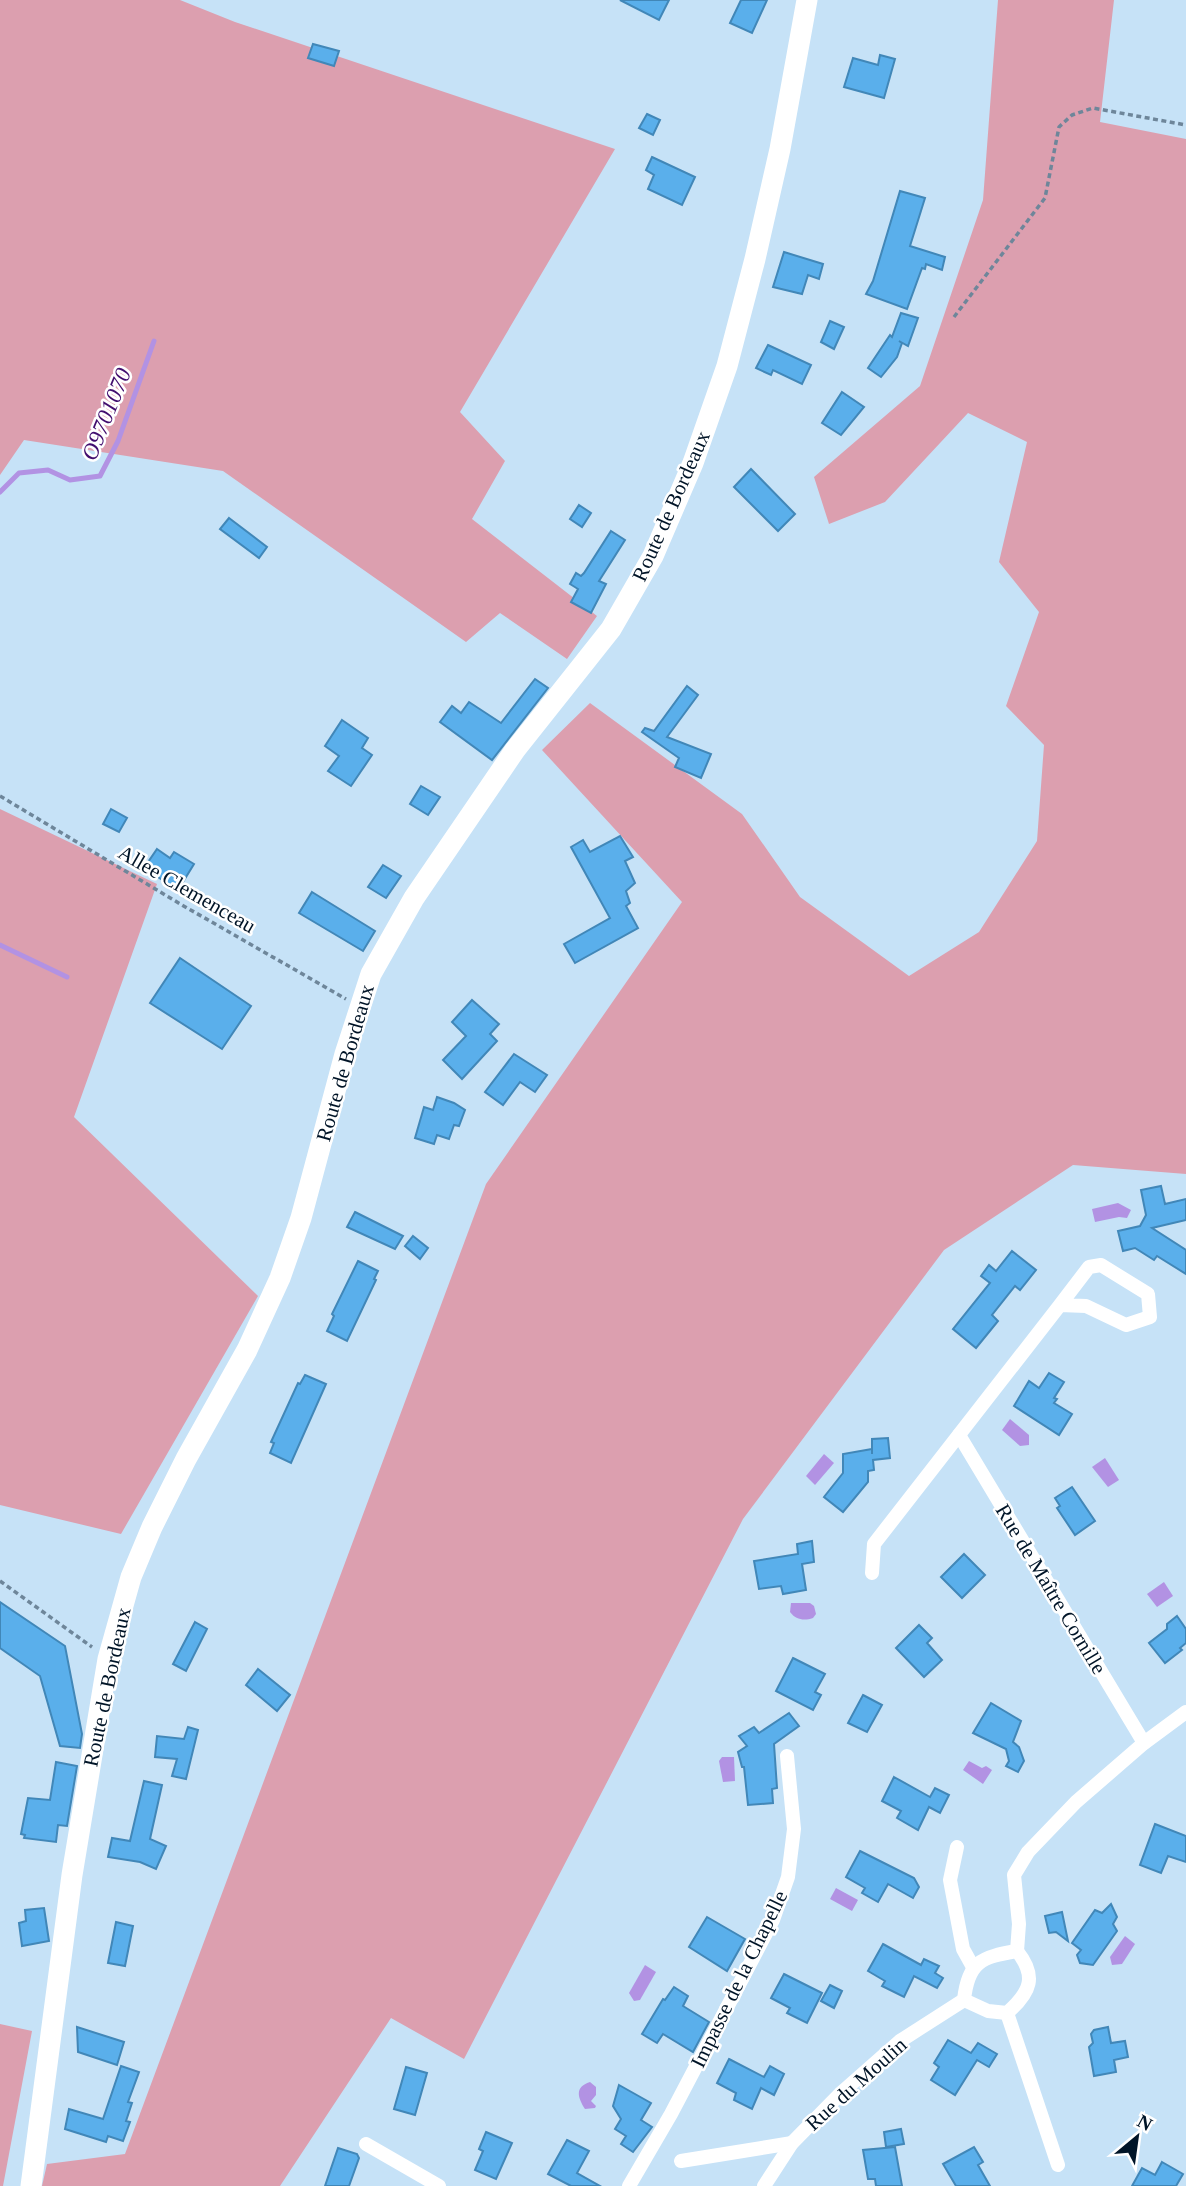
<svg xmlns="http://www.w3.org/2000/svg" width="1186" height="2186" viewBox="0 0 1186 2186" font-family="Georgia,serif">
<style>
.green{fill:#dc9faf}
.water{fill:#b292e3}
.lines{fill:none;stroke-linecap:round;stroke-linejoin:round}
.stream{stroke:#b292e3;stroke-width:5}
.building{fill:#5aafeb;stroke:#4187b8;stroke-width:2}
.path{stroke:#6e869a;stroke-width:3.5;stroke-dasharray:5 3.5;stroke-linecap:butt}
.street{stroke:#fff;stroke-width:14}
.secondary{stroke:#fff;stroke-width:21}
.labels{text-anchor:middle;stroke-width:5;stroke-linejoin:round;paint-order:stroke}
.street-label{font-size:21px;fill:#001427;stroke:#fff}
.water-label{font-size:23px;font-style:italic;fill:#410d6e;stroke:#fff}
</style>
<rect width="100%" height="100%" fill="#c6e2f7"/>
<g class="green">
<polygon points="0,0 180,0 235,22 615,149 460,412 505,461 472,519 597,616 567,659 500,613 466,642 223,471 24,440 0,475"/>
<polygon points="998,0 1114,0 1100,122 1186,139 1186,1174 1073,1165 944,1250 743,1519 464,2059 391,2018 280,2186 42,2186 47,2164 125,2154 486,1184 682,902 542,750 590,703 742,814 800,897 909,976 979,932 1037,841 1044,745 1006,706 1039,612 999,562 1027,442 968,413 885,502 829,524 814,477 920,386 983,200"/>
<polygon points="0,809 157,884 74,1117 258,1296 121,1534 0,1505"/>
<polygon points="0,2024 32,2031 3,2186 0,2186"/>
</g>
<g class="water">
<polygon points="1118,1203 1131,1210 1127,1218 1119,1217 1095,1222 1092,1209"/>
<polygon points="1010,1419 1029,1435 1029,1445 1020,1446 1002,1430"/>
<polygon points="824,1454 834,1463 815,1485 806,1476"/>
<polygon points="1105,1458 1119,1480 1108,1487 1092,1467"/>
<polygon points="1164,1582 1173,1596 1157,1607 1147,1594"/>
<path d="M791,1603h19l4,3 2,8 -3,4c-9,3 -17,2 -23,-6z"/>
<polygon points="722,1757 734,1757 735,1781 723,1782 719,1761"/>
<polygon points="969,1761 982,1768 986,1766 992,1770 983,1784 963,1770"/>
<polygon points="836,1888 858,1900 852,1911 830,1899"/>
<polygon points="1125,1936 1135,1944 1122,1964 1112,1965 1110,1957"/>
<polygon points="645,1965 656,1972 640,2000 634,2001 629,1993"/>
<path d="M590,2082l6,5v8l-5,6 5,5 -1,2 -10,1c-7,-11 -11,-22 5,-27z"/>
</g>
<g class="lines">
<g class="stream">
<polyline points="0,492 19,473 48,470 70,480 100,476 118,441 154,341"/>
<polyline points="0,945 67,977"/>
</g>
</g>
<g class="building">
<polygon points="620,0 669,0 659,20"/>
<polygon points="741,0 767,0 752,33 730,23"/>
<polygon points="313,44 339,51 334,66 308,58"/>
<polygon points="880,55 895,59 884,98 844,87 853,58 878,65"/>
<polygon points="647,114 660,120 653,135 639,128"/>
<polygon points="652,157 695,177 682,205 648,189 654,175 646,170"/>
<polygon points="900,191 925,198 910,246 945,257 942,270 926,264 925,269 922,268 907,309 866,294 873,281"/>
<polygon points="784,252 823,264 819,279 808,275 802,294 773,287"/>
<polygon points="901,313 918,318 908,346 899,341 902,343 897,357 881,377 868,368 890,335 892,337"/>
<polygon points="830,321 844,327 834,349 821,342"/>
<polygon points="768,345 811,365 802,384 773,370 771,375 756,368"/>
<polygon points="842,392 864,407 841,435 822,423"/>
<polygon points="751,469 795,514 778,531 734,487"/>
<polygon points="579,505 591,513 582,527 570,519"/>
<polygon points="229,518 267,547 259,558 220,529"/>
<polygon points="611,531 625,540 599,581 606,584 591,613 571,602 578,589 570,584 576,573 581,576 584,573"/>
<polygon points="535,679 548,688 492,760 440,722 452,706 461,713 469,702 501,723"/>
<polygon points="687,686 698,695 667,737 711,754 701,778 675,767 679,758 642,732 645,728 654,731"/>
<polygon points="342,720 368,738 362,748 372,755 351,786 328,771 339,756 325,746"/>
<polygon points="421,786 440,797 428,815 410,804"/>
<polygon points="111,809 127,818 119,832 103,824"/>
<polygon points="620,836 633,857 625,861 635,883 626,891 630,903 626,906 638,928 575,963 564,944 610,918 571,847 583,840 590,852"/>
<polygon points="157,849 170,858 174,852 194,864 178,890 144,868"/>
<polygon points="383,865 401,876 386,898 368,887"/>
<polygon points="312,892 375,931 363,951 299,913"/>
<polygon points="180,958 251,1006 222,1049 150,1003"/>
<polygon points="472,1000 499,1024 490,1034 497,1041 462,1079 443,1060 466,1036 452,1022"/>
<polygon points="514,1054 547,1075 535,1092 520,1082 503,1105 485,1092"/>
<polygon points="437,1097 454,1103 465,1110 459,1126 454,1125 449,1139 437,1135 434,1144 415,1138 424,1107 433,1110"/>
<polygon points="1161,1186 1165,1204 1186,1199 1186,1220 1152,1228 1186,1250 1186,1274 1157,1256 1154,1260 1135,1248 1123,1251 1118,1231 1140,1226 1146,1215 1141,1190"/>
<polygon points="355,1212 403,1236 395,1249 347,1227"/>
<polygon points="413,1236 428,1248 420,1259 405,1246"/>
<polygon points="1012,1251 1036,1270 1020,1290 1015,1286 992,1315 998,1321 976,1348 953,1329 990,1283 981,1276 989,1265 996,1271"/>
<polygon points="358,1261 378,1271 374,1279 376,1280 347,1341 327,1331 334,1316 332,1314"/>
<polygon points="1049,1373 1064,1382 1054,1398 1057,1399 1054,1403 1072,1414 1059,1435 1014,1406 1029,1381 1039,1388"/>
<polygon points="305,1375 326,1384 291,1463 270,1453 274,1443 271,1442 298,1383 300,1384"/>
<polygon points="888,1438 890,1458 873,1460 874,1470 868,1471 868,1482 843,1512 824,1497 843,1473 843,1454 872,1449 872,1454 872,1439"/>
<polygon points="1072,1487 1095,1521 1075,1535 1057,1508 1060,1506 1055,1498"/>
<polygon points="812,1541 814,1562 802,1564 806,1590 783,1594 781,1586 759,1589 754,1561 798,1554 797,1544"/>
<polygon points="964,1554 985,1575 962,1598 941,1577"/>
<polygon points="0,1602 65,1646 82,1734 80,1748 60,1746 40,1676 0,1648"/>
<polygon points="1177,1616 1186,1629 1186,1643 1180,1648 1182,1650 1165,1663 1149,1643 1167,1629 1167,1624"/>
<polygon points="195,1622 207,1629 186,1671 173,1664"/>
<polygon points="919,1625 932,1638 927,1643 942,1660 924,1677 896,1648"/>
<polygon points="793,1658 825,1674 815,1692 821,1695 813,1710 776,1691"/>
<polygon points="258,1669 290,1695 277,1711 246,1685"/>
<polygon points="863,1695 882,1705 867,1732 848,1723"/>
<polygon points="991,1703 1021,1721 1013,1742 1019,1747 1024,1761 1018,1772 1006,1766 1009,1761 1006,1749 973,1733"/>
<polygon points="789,1713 799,1726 774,1744 777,1788 772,1789 773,1803 748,1805 744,1767 742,1767 738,1752 747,1746 739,1736 754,1727 759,1733"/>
<polygon points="188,1727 198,1730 186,1779 172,1776 177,1759 155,1757 157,1736 184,1739"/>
<polygon points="56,1762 77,1766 67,1826 58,1825 56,1842 24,1838 25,1835 21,1834 28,1798 50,1800"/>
<polygon points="894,1777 930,1797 935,1788 949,1795 940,1813 929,1807 918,1830 897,1818 901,1811 882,1801"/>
<polygon points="144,1781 162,1785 150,1839 166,1846 156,1869 140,1862 108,1857 112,1838 130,1841"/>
<polygon points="1155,1824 1186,1836 1186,1862 1168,1856 1161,1873 1140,1865"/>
<polygon points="860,1851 914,1878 919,1887 913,1898 888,1884 878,1902 862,1893 865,1888 846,1877"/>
<polygon points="1111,1904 1117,1917 1113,1924 1117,1931 1093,1965 1080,1963 1077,1955 1081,1950 1072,1943 1095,1910 1102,1913"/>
<polygon points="44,1908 49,1941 22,1946 19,1923 26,1921 25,1910"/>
<polygon points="1062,1912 1068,1941 1056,1932 1049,1933 1045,1916"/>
<polygon points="707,1917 745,1939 727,1971 689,1947"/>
<polygon points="116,1922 133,1926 125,1966 108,1963"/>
<polygon points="883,1944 921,1965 924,1959 939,1966 935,1973 943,1978 937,1988 914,1976 904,1997 882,1986 885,1981 868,1971"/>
<polygon points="784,1974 822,1993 807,2023 787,2013 790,2008 771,1998"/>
<polygon points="830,1985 842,1991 834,2008 821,2001"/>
<polygon points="674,1987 688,1996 683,2006 709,2022 693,2052 663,2034 657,2043 642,2034 663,1999 665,2000"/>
<polygon points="77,2027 124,2042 117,2065 78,2052"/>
<polygon points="1108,2027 1111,2043 1125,2041 1128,2057 1114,2060 1116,2072 1094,2076 1089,2047 1093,2043 1091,2034 1094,2030"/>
<polygon points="948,2040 971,2053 978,2043 997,2054 989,2067 977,2060 955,2095 931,2080 939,2067 934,2063"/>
<polygon points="729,2059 764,2077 770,2066 784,2074 774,2095 761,2088 752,2109 734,2100 736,2093 717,2083"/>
<polygon points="121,2066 139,2072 128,2102 132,2103 126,2121 130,2122 123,2141 108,2136 106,2142 65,2129 69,2109 103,2119"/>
<polygon points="406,2067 427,2073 415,2115 394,2109"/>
<polygon points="619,2085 651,2103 641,2120 652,2127 633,2152 621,2144 626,2136 615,2129 621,2119 613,2106"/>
<polygon points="901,2129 904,2144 886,2147 884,2132"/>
<polygon points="486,2132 512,2143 496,2179 475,2170 483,2151 479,2149"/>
<polygon points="567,2140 589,2151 577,2173 600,2186 571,2186 548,2174"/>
<polygon points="895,2147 902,2186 876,2186 875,2179 868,2179 863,2150"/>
<polygon points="974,2147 983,2162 978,2165 990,2186 956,2186 943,2164"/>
<polygon points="338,2148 357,2154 359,2158 349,2186 325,2186"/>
<polygon points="1162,2162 1183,2174 1176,2186 1132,2186 1142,2168 1155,2175"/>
</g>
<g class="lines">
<g class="path">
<polyline points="954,317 1045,198 1059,127 1072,115 1093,108 1186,125"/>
<polyline points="0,796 182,905 346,999"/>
<polyline points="0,1581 92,1647"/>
</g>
<g class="street">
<polyline points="959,1435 1144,1743"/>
<polyline points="872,1573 874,1544 1060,1305 1086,1306 1126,1325 1150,1317 1148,1294 1101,1265 1089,1267 1060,1305"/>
<polyline points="957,1847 950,1880 963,1949 973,1967"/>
<polyline points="1017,1951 1019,1924 1014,1875 1028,1852 1076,1802 1144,1743 1186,1712"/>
<path d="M1017,1951c20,25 14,41 -10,62l-19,-2 -24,-11c4,-38 17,-43 53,-49z"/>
<polyline points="1007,2013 1058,2165"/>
<polyline points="366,2144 439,2186"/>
<polyline points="681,2161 792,2143"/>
<polyline points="629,2186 671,2114 773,1920 788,1877 794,1829 787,1756"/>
<polyline points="764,2186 792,2143 841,2093 900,2041 964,2000"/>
</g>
<polyline class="secondary" points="31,2186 72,1875 108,1659 131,1577 152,1527 186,1459 247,1350 280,1278 301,1218 345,1054 371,974 414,898 515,750 611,629 653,556 693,463 727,366 755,259 780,149 807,0"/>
</g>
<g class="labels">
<g class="street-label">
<text transform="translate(671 506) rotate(-66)" y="7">Route de Bordeaux</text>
<text transform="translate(187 889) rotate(30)" y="7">Allee Clemenceau</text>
<text transform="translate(345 1063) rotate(-74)" y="7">Route de Bordeaux</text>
<text transform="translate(1051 1589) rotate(59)" y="7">Rue de Maître Cornille</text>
<text transform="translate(107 1687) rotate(-78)" y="7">Route de Bordeaux</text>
<text transform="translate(739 1979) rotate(-64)" y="7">Impasse de la Chapelle</text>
<text transform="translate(856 2084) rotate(-42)" y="7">Rue du Moulin</text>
</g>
<g class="water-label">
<text transform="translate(106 414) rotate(-68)" y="8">O9701070</text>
</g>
</g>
<g transform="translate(1137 2137) rotate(29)" stroke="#ffffff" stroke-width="5" paint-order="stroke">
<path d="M0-5L12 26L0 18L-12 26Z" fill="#001427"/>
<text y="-10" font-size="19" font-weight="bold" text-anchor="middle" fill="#001427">N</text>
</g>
</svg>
